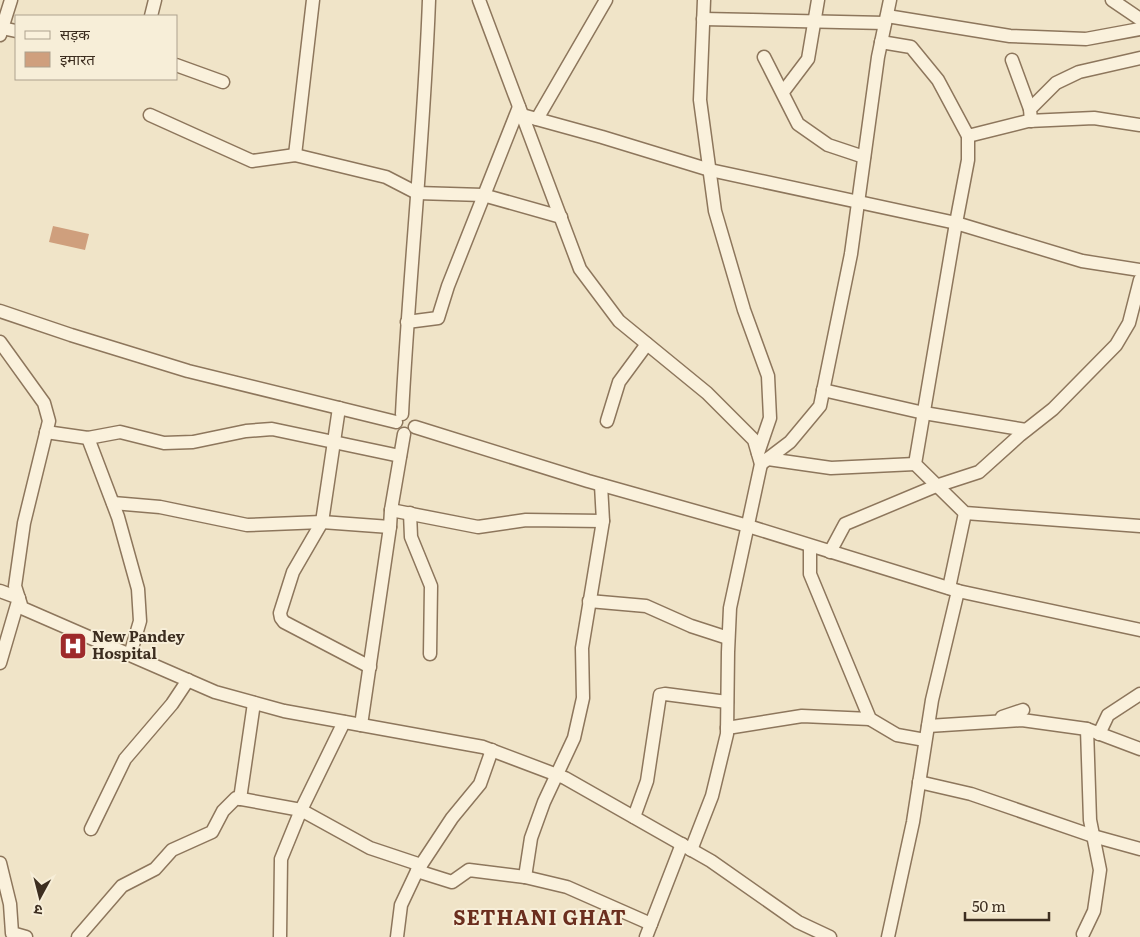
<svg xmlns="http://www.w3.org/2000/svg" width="1140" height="937" viewBox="0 0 1140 937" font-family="Literata,'Noto Sans Devanagari',serif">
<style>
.building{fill:#cf9f7d}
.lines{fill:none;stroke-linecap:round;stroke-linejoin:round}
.minor-casing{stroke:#8d765c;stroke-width:15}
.minor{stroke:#faf1dc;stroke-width:12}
.labels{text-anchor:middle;stroke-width:4;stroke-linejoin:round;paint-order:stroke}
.poi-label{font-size:15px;font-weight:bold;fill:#3d2e20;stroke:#f7eed8;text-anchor:start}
.district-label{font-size:20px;font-weight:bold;letter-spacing:1px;fill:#6b2e1e;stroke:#f7eed8}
</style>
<rect width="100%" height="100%" fill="#f0e4c8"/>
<g class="building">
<polygon points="53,226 89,234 85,250 49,242"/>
<polygon points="69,633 84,639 77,657 62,651"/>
</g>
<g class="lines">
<g class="minor-casing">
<g id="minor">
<polyline points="479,0 580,269 619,321 707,393 754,440 761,464 730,608 728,652 727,734 712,796 691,850"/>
<polyline points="704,0 700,100 715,211 744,310 768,376 770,418 758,453"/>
<polyline points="1112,0 1140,19"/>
<polyline points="151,16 155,0"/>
<polyline points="887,16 1010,36 1086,39 1140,29"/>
<polyline points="703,19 885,23"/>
<polyline points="2,28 16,31"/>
<polyline points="0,35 11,0"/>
<polyline points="881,42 911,47 938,80 968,136 968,160 956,223 915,464 965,513 1140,526"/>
<polyline points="764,57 798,124 828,145 864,157"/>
<polyline points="1012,60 1030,109"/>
<polyline points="176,65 223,82"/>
<polyline points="783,92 808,59 818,0"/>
<polyline points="150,115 252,161 295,155 386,177 417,193 483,195 561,217"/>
<polyline points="522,115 602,137 710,170 956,223 1082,261 1140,270"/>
<polyline points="537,119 606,0"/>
<polyline points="1031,121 1030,109 1056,83 1079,72 1140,58"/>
<polyline points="968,136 1028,121 1094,118 1140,125"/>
<polyline points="295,155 313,0"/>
<polyline points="0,311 71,335 188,371 396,422"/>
<polyline points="407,322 438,318 448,286 519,107"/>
<polyline points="0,342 44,403 49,421 24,523 15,586 22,608 215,692 284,711 483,747 565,778 711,861 798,922 830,937"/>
<polyline points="823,390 924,413 1026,430"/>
<polyline points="339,408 322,522 293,572 280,613 281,618 284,622 370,667"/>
<path d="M402,414c7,-138 22,-276 27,-414"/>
<polyline points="607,421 619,382 647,344"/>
<polyline points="415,427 588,481 748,526 958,591 932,700 913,822 888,937"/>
<polyline points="46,432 88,438 120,432 164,443 193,442 246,431 272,429 400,456"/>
<polyline points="88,438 118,517 138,589 140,621 130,655"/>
<polyline points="768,459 831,468 915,464"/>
<polyline points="761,464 790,442 820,406 851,254 878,57 890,0"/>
<polyline points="113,503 160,507 247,525 322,522 390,527"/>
<polyline points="391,510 478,527 526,520 603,521"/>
<polyline points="410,513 411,537 431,586 430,654"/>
<polyline points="810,546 810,574 870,719 897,735 925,740"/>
<polyline points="830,552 845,524 936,486 979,472 1020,435 1053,409 1116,345 1129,323 1140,280"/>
<polyline points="949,588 965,513"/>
<polyline points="0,591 19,598 0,663"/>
<polyline points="958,591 1140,630"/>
<polyline points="589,601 646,606 691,626 728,638"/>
<polyline points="1002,717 1023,710"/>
<polyline points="361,725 390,527 391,510 404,434"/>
<polyline points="928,726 1022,720 1087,729 1140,749"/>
<polyline points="727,728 802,716 870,719"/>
<polyline points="1099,734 1108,715 1140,694"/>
<polyline points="919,782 971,794 1093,836 1140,849"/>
<polyline points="240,799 254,703"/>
<polyline points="634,817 647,781 660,695 665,694 727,702"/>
<polyline points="91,829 125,759 172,704 188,680"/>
<polyline points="0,863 10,904 12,933 26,937"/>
<polyline points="417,871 452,882 469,870 525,877 567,887 651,924"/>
<polyline points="525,877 531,838 544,802 574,738 583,698 582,648 603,521 601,485"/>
<polyline points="1083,934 1094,911 1100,870 1090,820 1087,729"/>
<polyline points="78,937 122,886 155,869 172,850 212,832 223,811 236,798 301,810 370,848 421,865"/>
<polyline points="280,937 281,859 301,810 344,722"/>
<polyline points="397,937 401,905 417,871 452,818 480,784 492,750"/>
<polyline points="646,937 682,844"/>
</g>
</g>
<use href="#minor" class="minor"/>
</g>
<defs>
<g id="hospital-square" transform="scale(1.4375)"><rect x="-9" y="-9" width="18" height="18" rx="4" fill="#9e2a2b" stroke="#f7eed8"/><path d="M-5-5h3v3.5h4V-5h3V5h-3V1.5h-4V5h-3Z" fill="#fff"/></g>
</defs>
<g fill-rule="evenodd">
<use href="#hospital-square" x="73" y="646"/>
</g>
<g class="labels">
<g class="poi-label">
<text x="92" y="642">New Pandey<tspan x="92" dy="17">Hospital</tspan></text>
</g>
<g class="district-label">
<text x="540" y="925">SETHANI GHAT</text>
</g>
</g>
<rect x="15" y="15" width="162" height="65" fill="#f7eed8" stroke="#ada18e"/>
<rect x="25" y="31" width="25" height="8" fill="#faf1dc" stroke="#ada18e"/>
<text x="60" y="40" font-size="15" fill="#3d2e20">सड़क</text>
<rect x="25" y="52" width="25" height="15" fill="#cf9f7d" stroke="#ada18e"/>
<text x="60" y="65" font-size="15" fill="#3d2e20">इमारत</text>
<g transform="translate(40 897) rotate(187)" stroke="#f7eed8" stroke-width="4" paint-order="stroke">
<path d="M0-4L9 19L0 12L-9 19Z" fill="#3d2e20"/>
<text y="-8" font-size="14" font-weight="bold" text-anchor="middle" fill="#3d2e20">उ</text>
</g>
<path d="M965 912v8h84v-8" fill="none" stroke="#3d2e20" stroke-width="2.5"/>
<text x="972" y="912" font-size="15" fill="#3d2e20" stroke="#f7eed8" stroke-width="4" paint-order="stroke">50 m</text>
</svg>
